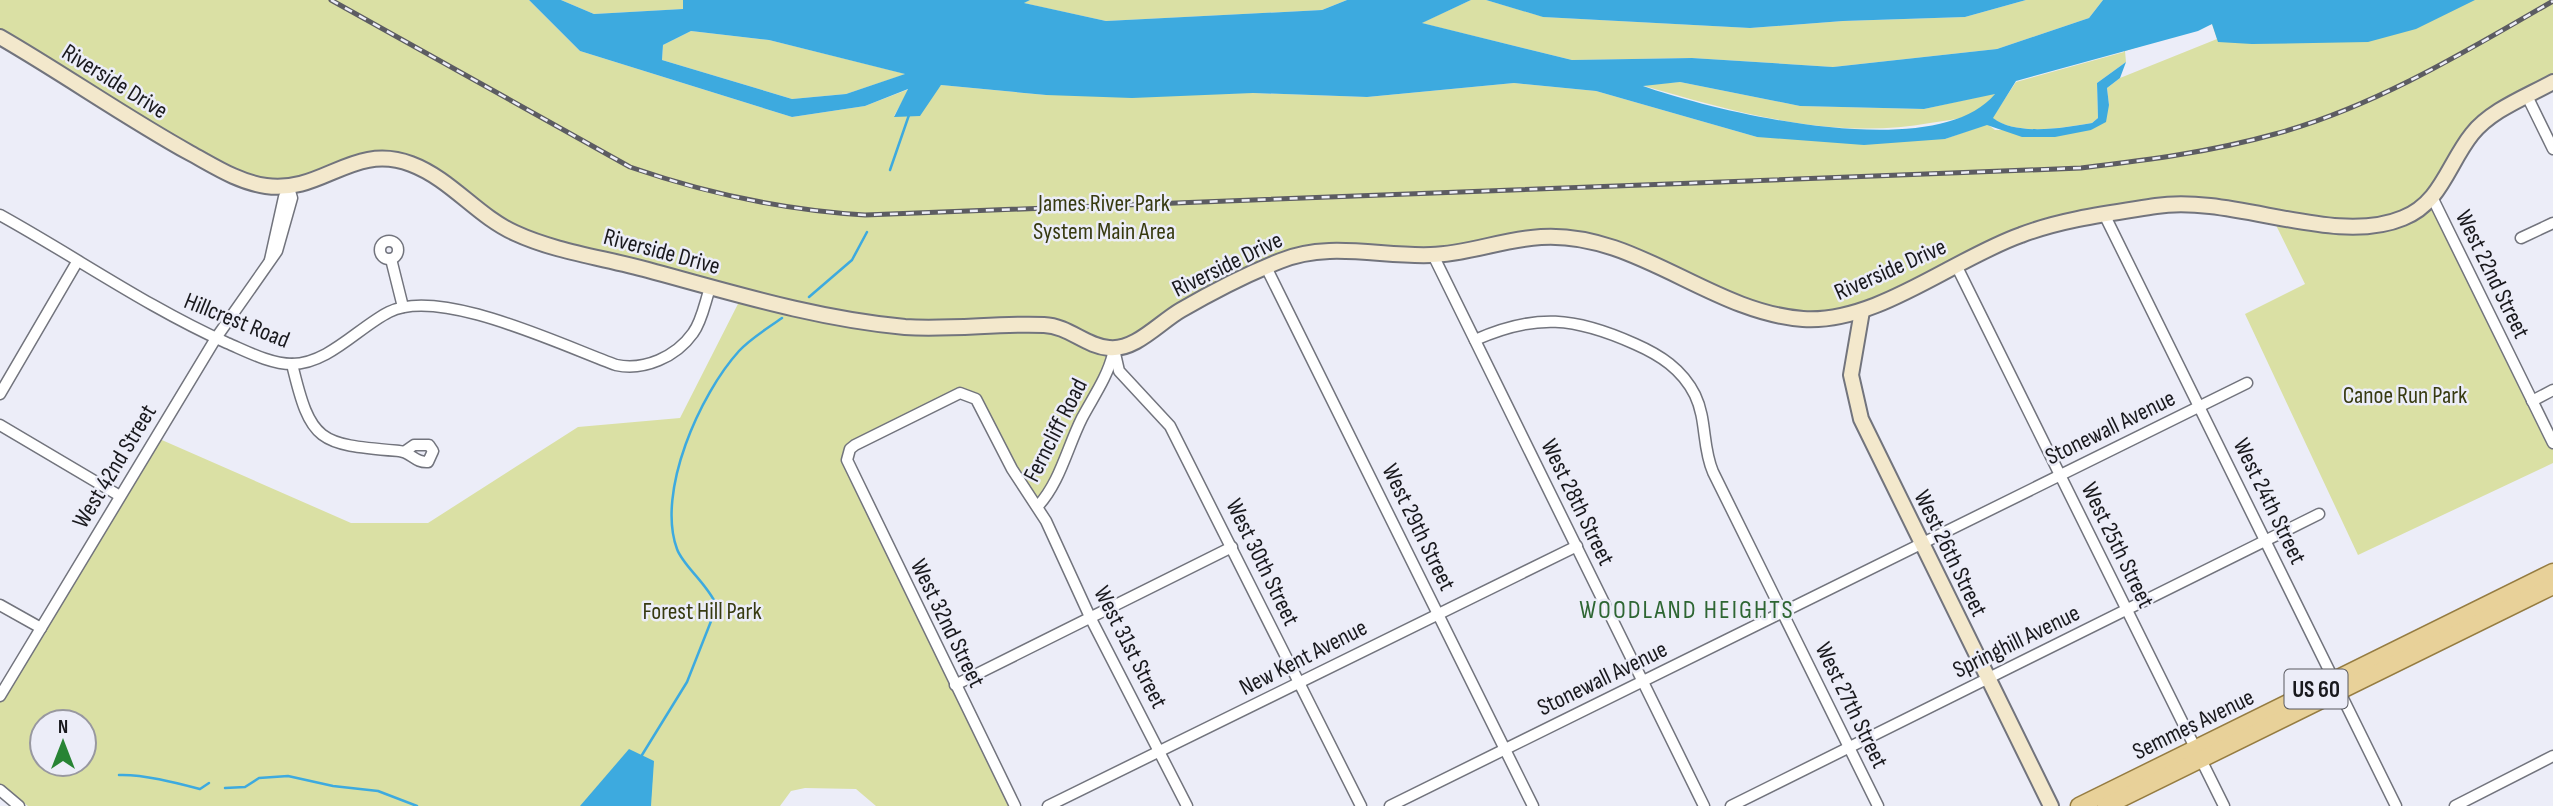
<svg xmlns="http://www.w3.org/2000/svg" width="2553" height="806" viewBox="0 0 2553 806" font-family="'Sofia Sans Condensed',sans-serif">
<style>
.green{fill:#dae0a4;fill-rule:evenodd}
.water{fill:#3daadf;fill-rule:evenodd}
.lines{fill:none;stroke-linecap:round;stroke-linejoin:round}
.stream{stroke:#3daadf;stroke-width:2.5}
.street-casing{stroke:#72747d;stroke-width:13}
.secondary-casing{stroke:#72747d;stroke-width:18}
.primary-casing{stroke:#957c41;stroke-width:19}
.street{stroke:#fff;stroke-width:10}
.secondary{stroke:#f3e8cc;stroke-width:14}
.primary{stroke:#e8d199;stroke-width:16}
.rail-casing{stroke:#5c5c62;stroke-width:5}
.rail{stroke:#ecedf8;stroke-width:2.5;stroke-dasharray:8;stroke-linecap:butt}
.labels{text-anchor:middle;stroke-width:5;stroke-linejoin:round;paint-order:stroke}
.shield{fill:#ecedf8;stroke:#58595f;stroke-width:2}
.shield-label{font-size:23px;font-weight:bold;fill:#19191d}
.street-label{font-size:24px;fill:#19191d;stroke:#ecedf8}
.park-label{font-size:24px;fill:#373a10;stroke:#ecedf8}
.neighbourhood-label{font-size:26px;letter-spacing:2px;fill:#2e6633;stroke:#ecedf8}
</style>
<rect width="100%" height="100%" fill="#ecedf8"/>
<g class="green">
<path d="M0,0h529l51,51 212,66 73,-11 44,-17 -15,27 15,-1 32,-30 105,10 207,-2 114,4 147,-14 82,8 161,46 188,2 42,-15 8,6h96l18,-25 -2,-17 13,-10 97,-39 -5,-15 -87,27 1,11 -29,21 1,35 -6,5c-29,5 -75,13 -100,-5l24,-36 108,-30 5,-52h424v82l-63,36 -57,81 120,244v20l-195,92 -113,-241 60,-30 -34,-69 -71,-11 -165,26 -145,67 -93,21 -220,-81 -119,15 -157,1 -183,95 -80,158 -69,-112 -115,52 -7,11 167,349h-138l-20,-17 -51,-1 -14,3 -11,15h-752l-28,-20v-90l155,-259 196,86h77l150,-96 102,-9 62,-122 -194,-51 -151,-85 -135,26 -262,-149zM42,722h42v42h-42z"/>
<polygon points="561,0 683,0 684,9 594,14"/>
<polygon points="1030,0 1347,0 1322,10 1106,21 1023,3"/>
<polygon points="1471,0 1486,0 1544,17 1750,28 1843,21 1965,17 2026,0 2103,0 2089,18 1997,49 1833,67 1692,58 1572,60 1421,23"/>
<polygon points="691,31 769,40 906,74 846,94 792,99 662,60 663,45"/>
<path d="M1680,82l120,24 124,3 72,-16c-4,5 -9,12 -14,16 -15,10 -34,11 -52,14 -97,18 -195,-11 -289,-38z"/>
</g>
<g class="water">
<path d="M529,0h32l33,14 89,-5v-9h347l-6,3 82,18 216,-11 25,-10h124l-49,23 150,37 120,-2 141,9 164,-18 92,-31 14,-18h372l-59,29 -48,13 -116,2 -34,-2 -6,-18 -14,7 -182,50 -23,37c23,18 71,10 99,5l6,-5 -1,-35 29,-21 -6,16 -13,10 2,17 -3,17 -15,8 -36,7h-33l-35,-12 -42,14 -81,6 -107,-8 -161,-46 -82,-8 -147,14 -114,-4 -121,5 -86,-3 -105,-10 -21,31 -26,1 14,-28 -43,17 -73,11 -212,-66zM691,31l78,9 136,34 -59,20 -54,5 -130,-39 1,-15zM1680,82l120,24 124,3 71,-15c-59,71 -275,19 -352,-8z"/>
<polygon points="1486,0 2026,0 1965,17 1843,21 1750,28 1543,17"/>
<polygon points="629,749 654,761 651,806 580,806"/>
</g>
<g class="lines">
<g class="stream">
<polyline points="890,170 909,115"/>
<polyline points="809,297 852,260 867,232"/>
<path d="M642,755l45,-73 30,-76c-10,-23 -34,-40 -40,-57 -21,-57 23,-155 62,-198 12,-13 29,-23 43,-33"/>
<path d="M119,775c24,-1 58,8 81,14l9,-6"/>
<polyline points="225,788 245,787 259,778 288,776 333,786 378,791 417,806"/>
</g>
<g class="street-casing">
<g id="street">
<polyline points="2527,96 2553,149"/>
<polyline points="2433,199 2553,443"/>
<path d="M0,215c76,42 147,92 227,128 19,8 43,21 65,21 36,0 67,-37 97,-52 51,-26 174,34 227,53 28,6 60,-8 77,-32 9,-12 12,-31 17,-45"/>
<polyline points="2105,216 2396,806"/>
<polyline points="2521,238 2553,223"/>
<circle cx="389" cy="250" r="9"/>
<polyline points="1433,255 1704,806"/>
<polyline points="391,259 403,307"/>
<polyline points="270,260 284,197 289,188"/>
<polyline points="1956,265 2224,806"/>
<polyline points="1266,267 1533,806"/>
<path d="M1475,340c61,-27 100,-23 160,4 25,11 47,25 60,51 12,25 7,52 18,77l165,334"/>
<polyline points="1114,349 1119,371 1170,426 1361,806"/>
<path d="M292,364c19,80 27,80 107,87 12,1 16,12 29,11l5,-11 -4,-6h-15l-10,7"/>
<polyline points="0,394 77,262"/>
<polyline points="2532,401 2553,390"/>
<polyline points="0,425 120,496"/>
<path d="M1038,506c22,-24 29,-58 44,-88 11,-21 25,-40 31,-64"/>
<polyline points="0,605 41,628"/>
<polyline points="955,685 1232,547"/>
<polyline points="0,696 216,338 277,251 292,198 289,188"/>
<polyline points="0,790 19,806"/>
<polyline points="1015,806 847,460 850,449 855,445 960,393 976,399 1012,469 1046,521 1090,617 1187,806"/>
<polyline points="1048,806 1577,546"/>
<polyline points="1390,806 2247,383"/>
<polyline points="1731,806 2319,514"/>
<polyline points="2455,806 2553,756"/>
</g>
</g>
<g class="secondary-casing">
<g id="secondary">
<path d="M0,37c64,37 125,80 190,116 24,13 48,29 76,33 56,8 87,-44 145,-22 40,15 66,52 104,69 41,19 90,25 133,37 85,23 169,49 257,57 47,3 93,-4 139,-2 25,1 41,21 65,23 26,3 51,-26 72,-38 31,-18 66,-36 99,-49 48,-20 101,-4 151,-6 37,-1 73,-16 110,-18 95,-6 169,75 262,82 73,5 150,-60 218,-84 41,-16 91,-22 135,-29 77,-12 178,41 247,12 38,-15 45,-54 69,-84 19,-24 54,-37 81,-52"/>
<polyline points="1862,311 1851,375 1861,419 2051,806"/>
</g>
</g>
<g class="primary-casing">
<g id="primary">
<polyline points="2079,806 2553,572"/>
<polyline points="2106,806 2553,586"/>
</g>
</g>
<use href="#street" class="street"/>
<use href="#secondary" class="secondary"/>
<use href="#primary" class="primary"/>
<g class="rail-casing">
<path id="rail" d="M331,0l299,167c78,27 153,43 235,48l1216,-47c66,-8 130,-16 194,-34 99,-27 190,-82 278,-133"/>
</g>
<use href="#rail" class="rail"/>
</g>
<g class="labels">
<rect class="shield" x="2284.5" y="669.5" width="63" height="39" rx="5"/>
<g class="shield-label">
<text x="2316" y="697">US 60</text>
</g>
<g class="street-label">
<text transform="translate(115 81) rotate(32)" y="8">Riverside Drive</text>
<text transform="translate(662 251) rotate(15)" y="8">Riverside Drive</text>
<text transform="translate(1227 264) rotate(-26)" y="8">Riverside Drive</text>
<text transform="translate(1890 269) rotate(-24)" y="8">Riverside Drive</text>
<text transform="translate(2493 274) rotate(64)" y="8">West 22nd Street</text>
<text transform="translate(237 320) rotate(22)" y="8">Hillcrest Road</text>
<text transform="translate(2110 427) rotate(-26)" y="8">Stonewall Avenue</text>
<text transform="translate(1055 430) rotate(-63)" y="8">Ferncliff Road</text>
<text transform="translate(114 466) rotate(-59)" y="8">West 42nd Street</text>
<text transform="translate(2270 501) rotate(64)" y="8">West 24th Street</text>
<text transform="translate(1578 502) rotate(64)" y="8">West 28th Street</text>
<text transform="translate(1419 527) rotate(64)" y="8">West 29th Street</text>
<text transform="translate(2118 545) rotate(64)" y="8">West 25th Street</text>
<text transform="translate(1951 553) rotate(64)" y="8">West 26th Street</text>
<text transform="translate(1263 562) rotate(64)" y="8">West 30th Street</text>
<text transform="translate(948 623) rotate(64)" y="8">West 32nd Street</text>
<text transform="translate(2016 641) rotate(-26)" y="8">Springhill Avenue</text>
<text transform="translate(1131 647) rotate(63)" y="8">West 31st Street</text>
<text transform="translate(1303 657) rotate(-27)" y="8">New Kent Avenue</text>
<text transform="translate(1602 678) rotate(-26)" y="8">Stonewall Avenue</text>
<text transform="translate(1852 705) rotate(64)" y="8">West 27th Street</text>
<text transform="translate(2193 724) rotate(-26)" y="8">Semmes Avenue</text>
</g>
<g class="park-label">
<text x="1104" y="211">James River Park<tspan x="1104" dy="28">System Main Area</tspan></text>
<text x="2405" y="403">Canoe Run Park</text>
<text x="702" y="619">Forest Hill Park</text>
</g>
<g class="neighbourhood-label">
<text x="1687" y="618">WOODLAND HEIGHTS</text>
</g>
</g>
<g transform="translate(63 743)"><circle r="33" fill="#ecedf8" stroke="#9898a0" stroke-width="2"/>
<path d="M0-5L12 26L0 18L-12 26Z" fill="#288435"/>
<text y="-10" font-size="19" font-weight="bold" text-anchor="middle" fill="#19191d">N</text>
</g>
</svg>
